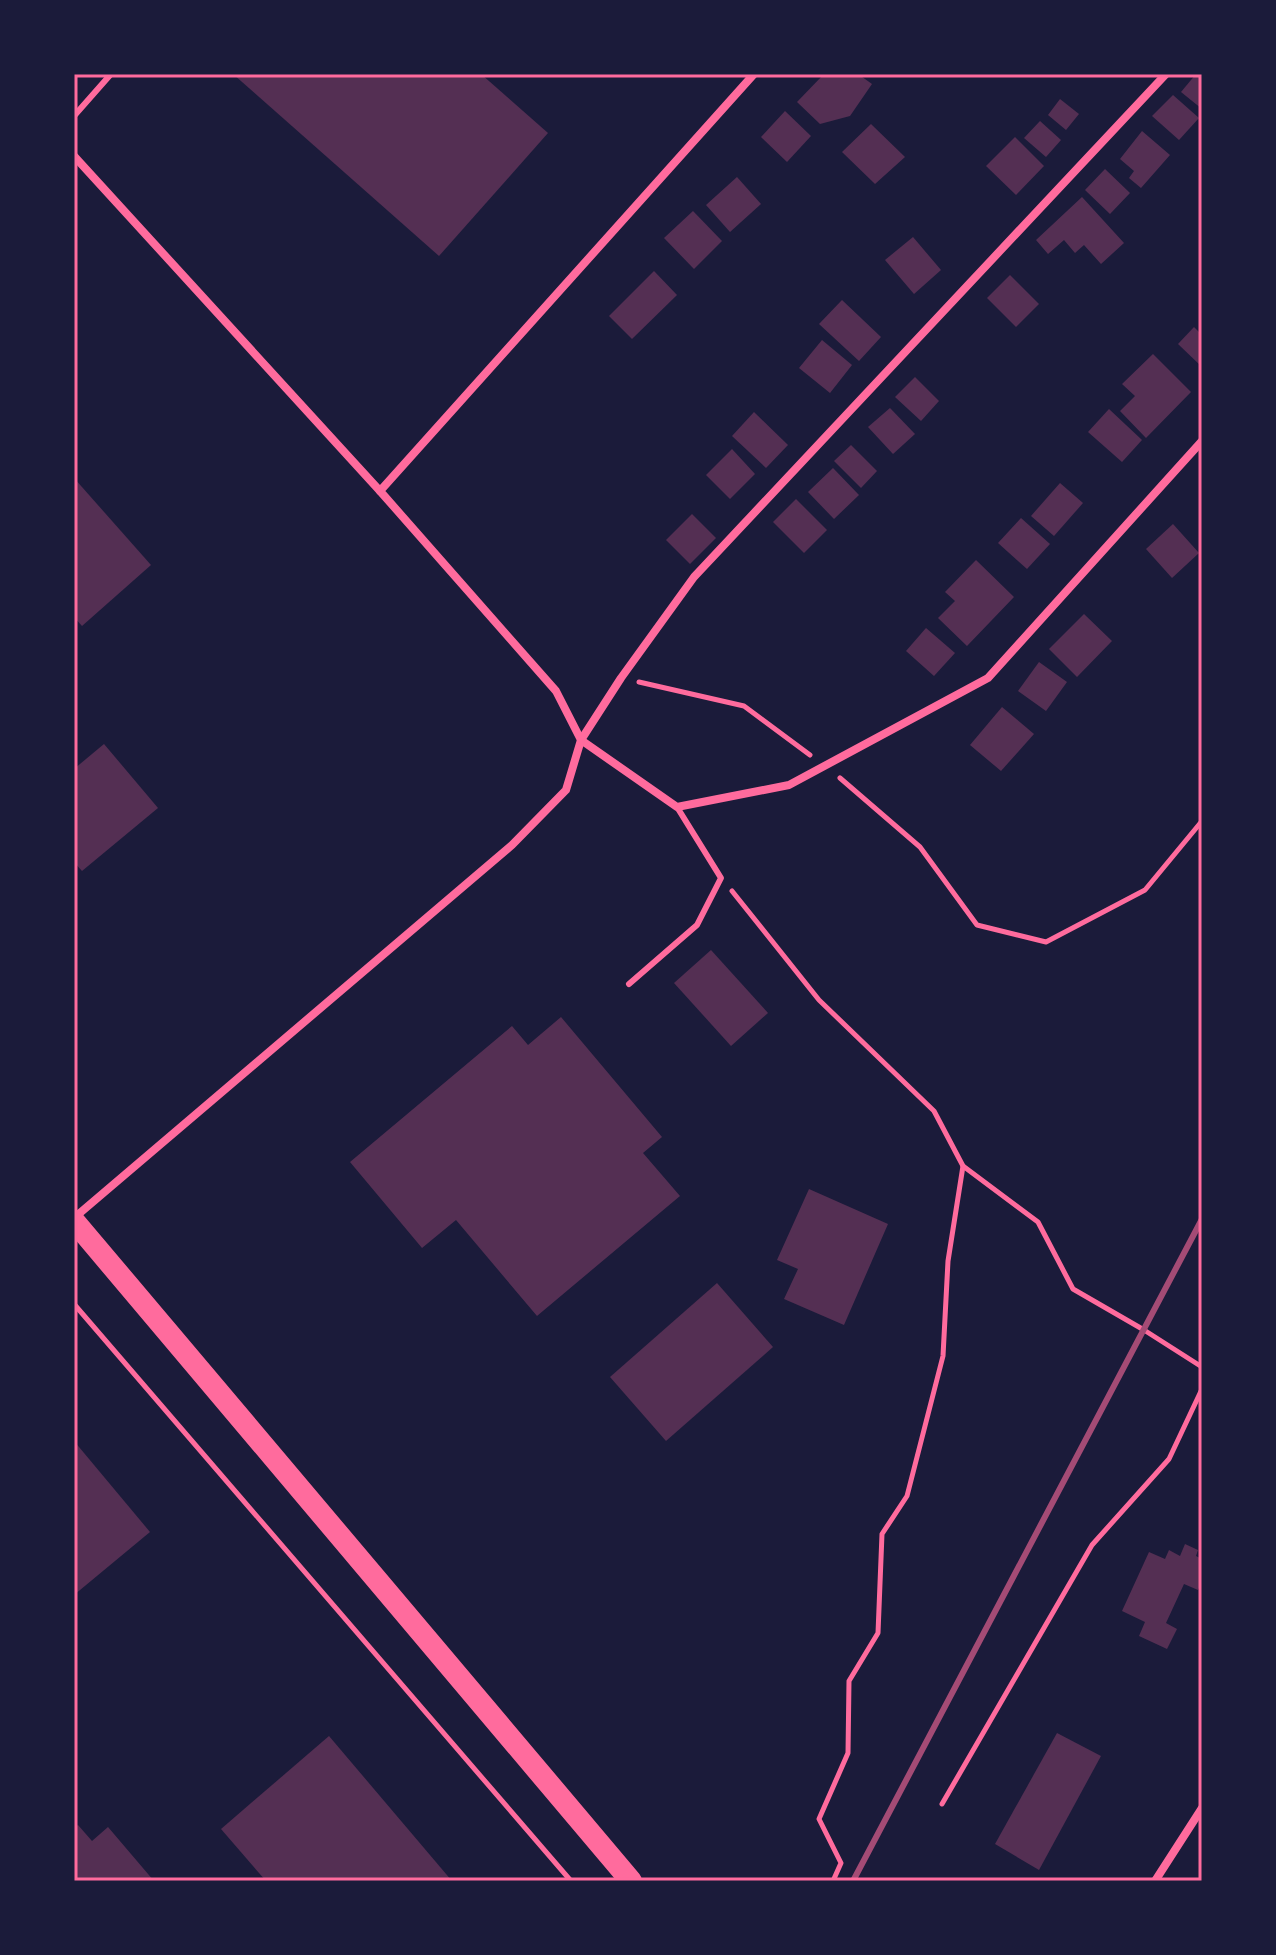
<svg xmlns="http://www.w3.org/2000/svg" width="1276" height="1955" viewBox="0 0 1276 1955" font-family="'Crimson Pro',serif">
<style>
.building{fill:#542f53}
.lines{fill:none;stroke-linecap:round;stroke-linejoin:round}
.path{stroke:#ff6b9d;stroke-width:5}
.service{stroke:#ff6b9d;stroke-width:6}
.minor{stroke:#ff6b9d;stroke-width:8}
.trunk{stroke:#ff6b9d;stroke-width:22}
.rail{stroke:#a44b75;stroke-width:6}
.neatline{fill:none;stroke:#ff6b9d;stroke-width:3}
</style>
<rect width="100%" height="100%" fill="#1b1b3a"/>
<g class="building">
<polygon points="233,74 481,74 548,133 439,256"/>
<polygon points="824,74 858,74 872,84 850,116 820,124 797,102"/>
<polygon points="1196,74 1202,74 1202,109 1181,92"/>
<polygon points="1173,95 1199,118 1179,140 1152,116"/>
<polygon points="1060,99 1079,114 1066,130 1048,115"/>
<polygon points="785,111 811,136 787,162 761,137"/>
<polygon points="1040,121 1061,140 1046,157 1024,138"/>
<polygon points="871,124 905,157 875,184 842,152"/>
<polygon points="1142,131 1170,155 1141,188 1129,178 1134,171 1120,159"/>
<polygon points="1015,137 1044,166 1016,195 986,166"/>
<polygon points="1105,169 1130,193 1110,214 1085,190"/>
<polygon points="737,177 761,204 730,232 706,205"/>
<polygon points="1082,197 1124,243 1101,264 1084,245 1075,253 1064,240 1048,254 1036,240"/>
<polygon points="693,211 722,241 694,269 664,238"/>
<polygon points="913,237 941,270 914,294 885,260"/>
<polygon points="654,271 677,295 632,339 609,316"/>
<polygon points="1010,275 1039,304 1016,327 987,298"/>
<polygon points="842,300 881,337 859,361 819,324"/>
<polygon points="1194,327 1202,335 1202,367 1178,344"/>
<polygon points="822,340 852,365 830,393 799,368"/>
<polygon points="1153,354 1191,392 1146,438 1120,411 1135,396 1122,384"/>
<polygon points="915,377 939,401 921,421 895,397"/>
<polygon points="890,408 915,434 893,454 868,427"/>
<polygon points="1109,409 1142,440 1122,462 1088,432"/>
<polygon points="754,412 788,445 766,468 732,436"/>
<polygon points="851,445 877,471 861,488 834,461"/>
<polygon points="732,449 755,474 730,499 706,475"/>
<polygon points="833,468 859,495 834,519 808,492"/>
<polygon points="74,478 151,565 82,626 74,617"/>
<polygon points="1060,483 1083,503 1054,536 1031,516"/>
<polygon points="796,499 827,530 804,553 773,522"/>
<polygon points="692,514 716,538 690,564 666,540"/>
<polygon points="1021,518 1050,544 1027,569 998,543"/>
<polygon points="1173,524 1199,553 1172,578 1146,549"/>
<polygon points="976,560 1014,597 967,646 938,618 955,601 945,592"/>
<polygon points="1084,614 1112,641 1077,677 1049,649"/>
<polygon points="926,628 955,653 934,676 906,651"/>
<polygon points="1039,662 1067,682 1046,711 1018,691"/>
<polygon points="1002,707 1034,734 1001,771 970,745"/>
<polygon points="104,744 158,808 82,871 74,862 74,769"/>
<polygon points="711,950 768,1013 731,1046 674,983"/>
<polygon points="561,1017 662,1137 643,1153 680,1196 537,1316 456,1220 422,1248 350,1162 512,1026 528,1045"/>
<polygon points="809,1189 888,1224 844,1325 784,1299 798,1269 777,1260"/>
<polygon points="717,1283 773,1347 666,1441 610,1377"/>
<polygon points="74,1441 150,1532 74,1595"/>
<polygon points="1185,1544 1198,1550 1196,1556 1202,1559 1202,1582 1198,1590 1184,1584 1166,1623 1177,1629 1167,1649 1139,1636 1145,1622 1122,1611 1149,1552 1165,1559 1169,1550 1180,1556"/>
<polygon points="1057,1733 1101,1756 1039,1870 995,1844"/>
<polygon points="329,1736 452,1881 266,1881 221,1829"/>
<polygon points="78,1825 92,1841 108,1827 154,1881 79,1881 74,1875 74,1828"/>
</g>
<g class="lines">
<g class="path">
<polyline points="639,682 744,706 810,755"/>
<polyline points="840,778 920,847 977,925 1046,942 1145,890 1202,821"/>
<polyline points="732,891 819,1000 934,1111 963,1166 1038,1222 1073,1289 1144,1330 1202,1367"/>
<polyline points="74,1304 571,1881"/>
<polyline points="942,1804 1092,1545 1169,1459 1202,1389"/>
<polyline points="833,1881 841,1863 819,1819 848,1753 849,1681 878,1633 882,1534 907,1496 943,1356 948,1261 963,1166"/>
</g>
<g class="service">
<polyline points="74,116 111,74"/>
<polyline points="629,984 697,925 721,878 677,807"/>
</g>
<g class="minor">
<polyline points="1166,74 694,577 621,678 581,740 677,807 789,785 988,678 1202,441"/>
<polyline points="74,156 380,491"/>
<polyline points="74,1218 512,845 566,790 581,740 556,691 380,491 754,74"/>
<polyline points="1155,1881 1202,1808"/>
</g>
<polyline class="trunk" points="74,1221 631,1881"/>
<polyline class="rail" points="853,1881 1202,1219"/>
</g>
<rect width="1276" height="1955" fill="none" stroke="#1b1b3a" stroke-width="152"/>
<rect x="76" y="76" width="1124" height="1803" class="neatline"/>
</svg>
